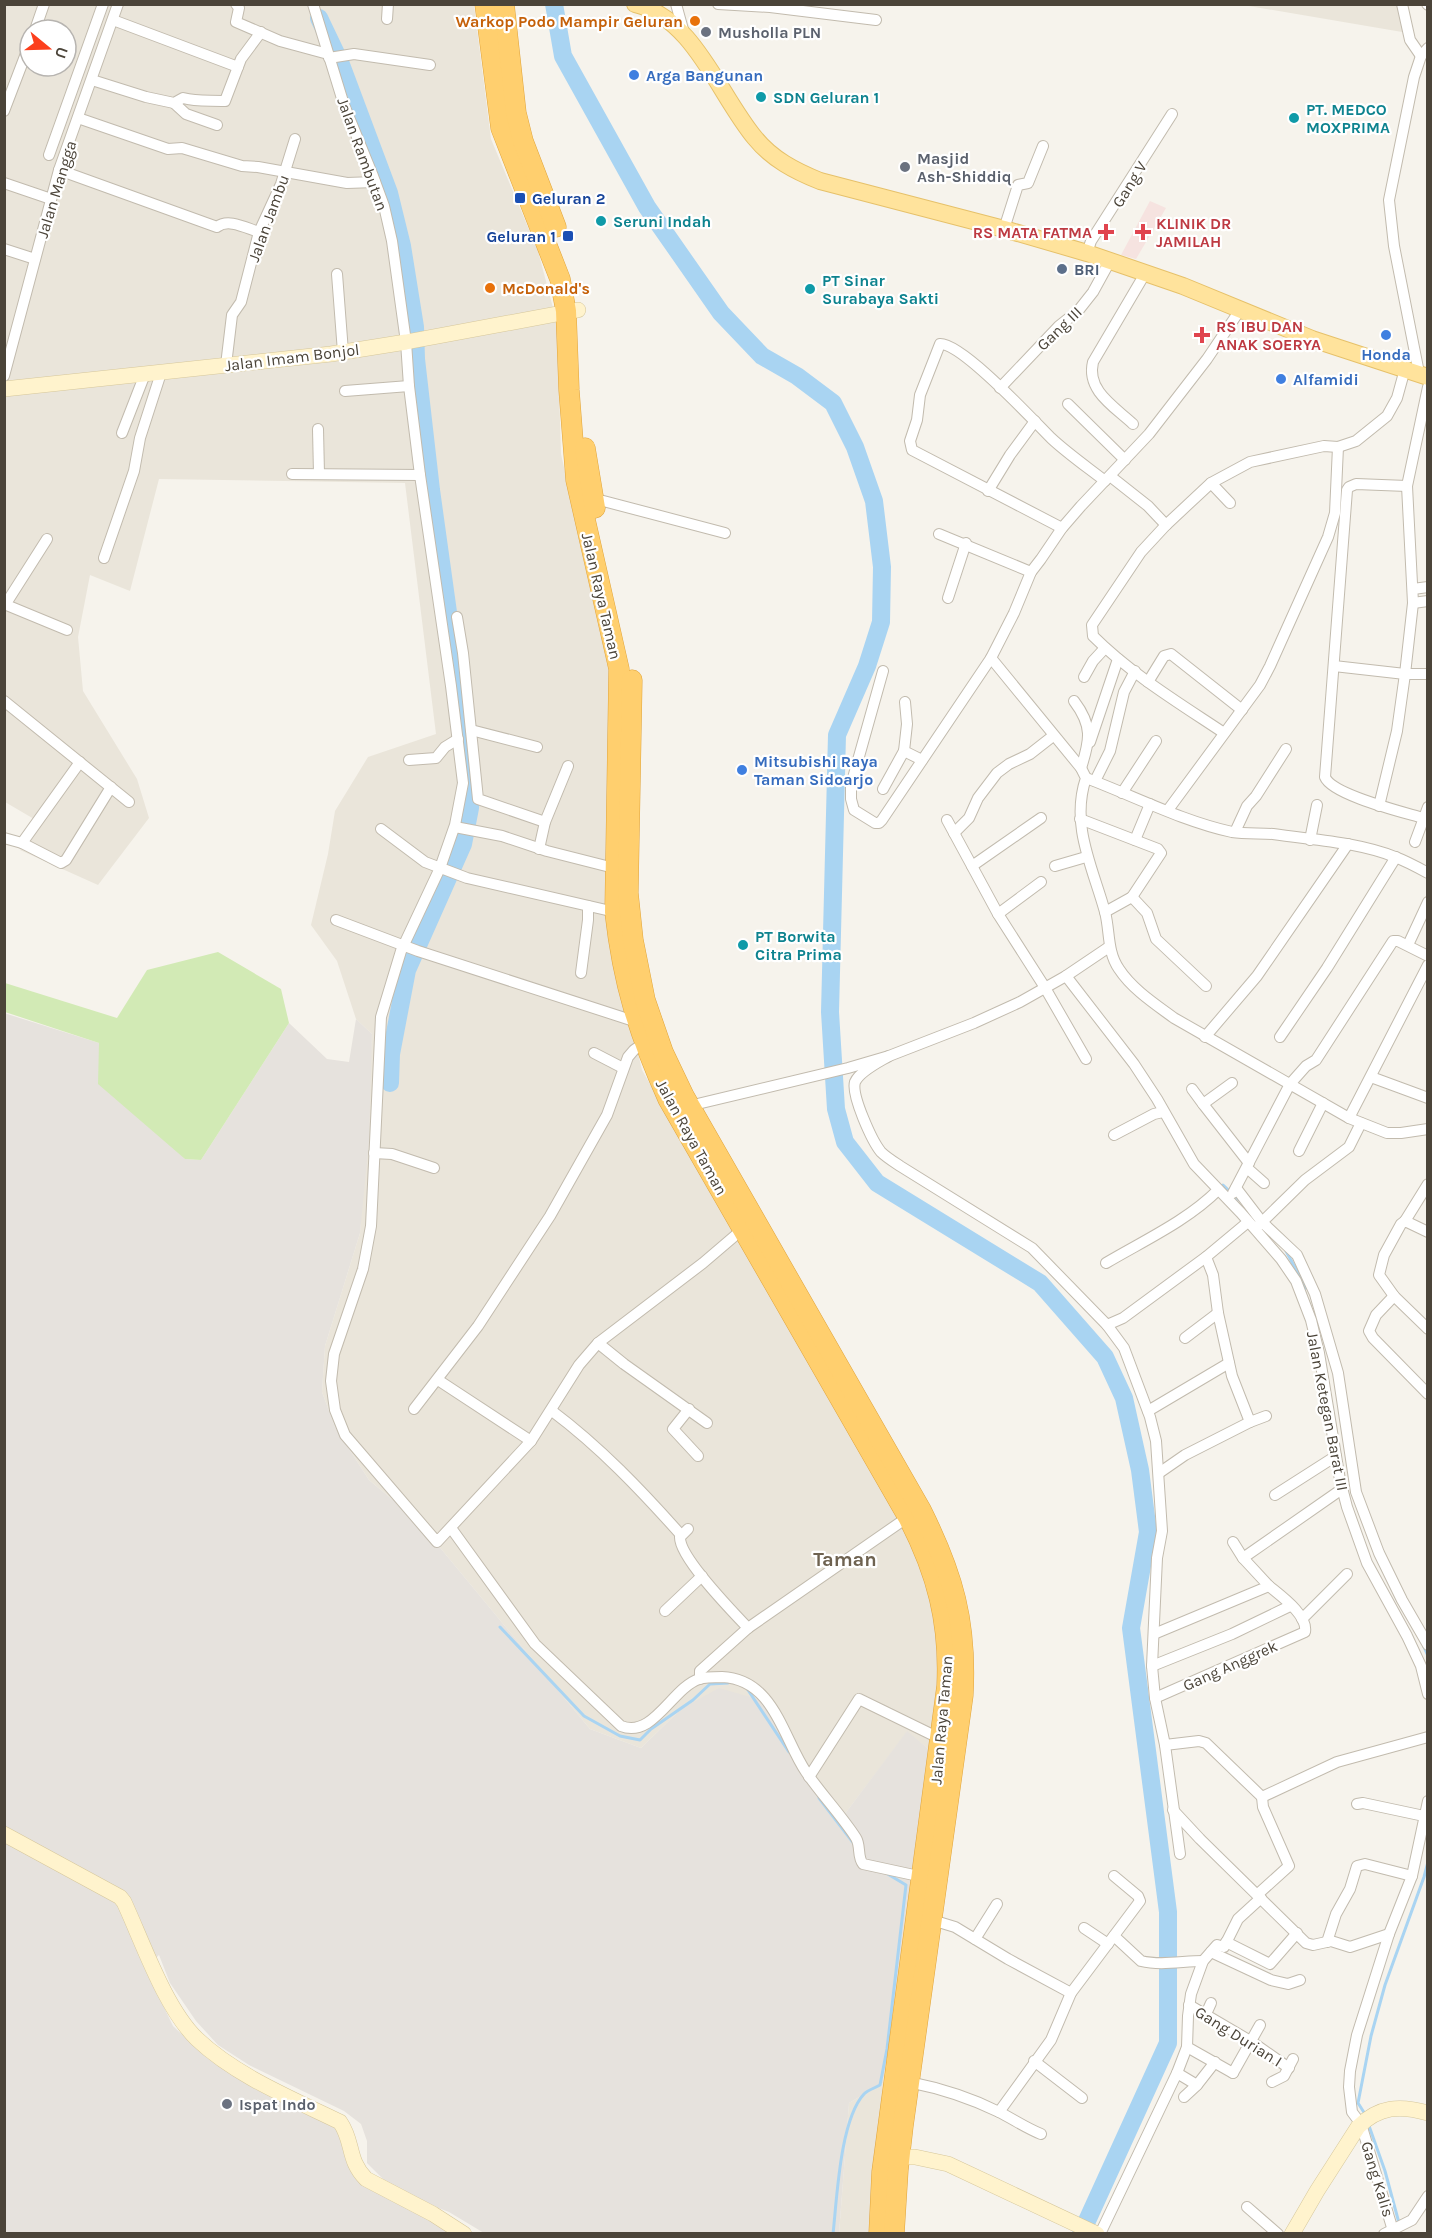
<svg xmlns="http://www.w3.org/2000/svg" width="1432" height="2238" viewBox="0 0 1432 2238" font-family="Karla,sans-serif">
<style>
.residential{fill:#eae5da;fill-rule:evenodd}
.industrial{fill:#e6e2dd}
.medical{fill:#f6e3e0}
.green{fill:#d2eab5}
.lines{fill:none;stroke-linecap:round;stroke-linejoin:round}
.stream{stroke:#a9d4f2;stroke-width:3}
.river{stroke:#a9d4f2;stroke-width:18}
.street-casing{stroke:#c2bbae;stroke-width:12}
.secondary-casing{stroke:#d6c79b;stroke-width:16}
.primary-casing{stroke:#e6c16a;stroke-width:18}
.highway-casing{stroke:#e0a43c;stroke-width:21}
.street{stroke:#fff;stroke-width:10}
.secondary{stroke:#fff3cd;stroke-width:15}
.primary{stroke:#ffe39c;stroke-width:16}
.highway{stroke:#ffcf6e;stroke-width:20}
.food-dot{fill:#e8710a;stroke:#fff;stroke-width:2}
.worship-dot{fill:#6b7280;stroke:#fff;stroke-width:2}
.shop-dot{fill:#3f7fe0;stroke:#fff;stroke-width:2}
.culture-dot{fill:#0f9aa8;stroke:#fff;stroke-width:2}
.transit-dot{fill:#1a4fb4;stroke:#fff;stroke-width:2}
.health-dot{fill:#e0444e;stroke:#fff;stroke-width:2}
.service-dot{fill:#5c6f8a;stroke:#fff;stroke-width:2}
.labels{text-anchor:middle;stroke-width:4.5;stroke-linejoin:round;paint-order:stroke}
.food-label{font-size:16px;font-weight:bold;fill:#c56008;stroke:#fff;text-anchor:end}
.worship-label{font-size:16px;font-weight:bold;fill:#5b616d;stroke:#fff;text-anchor:start}
.shop-label{font-size:16px;font-weight:bold;fill:#366cbe;stroke:#fff;text-anchor:start}
.culture-label{font-size:16px;font-weight:bold;fill:#0d838f;stroke:#fff;text-anchor:start}
.street-label{font-size:16px;fill:#4b4439;stroke:#fff}
.transit-label{font-size:16px;font-weight:bold;fill:#164399;stroke:#fff;text-anchor:start}
.health-label{font-size:16px;font-weight:bold;fill:#be3a42;stroke:#fff;text-anchor:start}
.service-label{font-size:16px;font-weight:bold;fill:#4e5e75;stroke:#fff;text-anchor:start}
.quarter-label{font-size:20px;font-weight:bold;fill:#6e6250;stroke:#fff}
</style>
<rect width="100%" height="100%" fill="#f6f3ec"/>
<g class="residential">
<path d="M5,5h469l17,134 47,112 19,72 4,131 20,90 27,99 4,65 9,273 21,89 284,498 19,68 -14,115 -24,-19 -66,87 -160,-110 -40,39 -51,-19 -172,-208 -49,-41 -34,-53 -13,-35 3,-46 35,-113 12,-199 -16,-15 -19,-58 -26,-36 17,-71 7,-43 33,-54 68,-23 -31,-251 -246,-4 -29,112 -40,-16 -12,62 5,54 54,88 12,39 -51,67 -78,-35 14,-31 -29,-17zM30,30h36v36h-36z"/>
<polygon points="1243,5 1406,5 1408,33"/>
<polygon points="883,2083 873,2233 839,2234 849,2103"/>
</g>
<polygon class="industrial" points="4,1013 99,1043 185,1159 201,1160 289,1023 327,1059 349,1062 356,1019 372,1034 369,1140 360,1233 325,1346 322,1392 335,1427 369,1480 418,1521 590,1729 641,1748 681,1709 719,1688 764,1701 841,1819 907,1731 931,1751 883,2083 849,2103 839,2233 484,2233 449,2212 410,2197 386,2182 367,2163 367,2141 361,2124 344,2111 249,2065 218,2045 196,2021 170,1983 159,1955 145,1968 173,2026 207,2058 251,2087 340,2128 357,2179 452,2233 5,2233"/>
<polygon class="medical" points="1150,201 1166,208 1136,259 1121,255"/>
<polygon class="green" points="218,952 281,989 289,1023 201,1160 185,1159 98,1084 99,1043 5,1012 5,983 117,1018 147,970"/>
<g class="lines">
<g class="stream">
<polyline points="1223,1185 1239,1200"/>
<polyline points="1286,1251 1306,1288"/>
<polyline points="500,1627 584,1716 620,1736 640,1740 651,1729 693,1700 710,1684 728,1683"/>
<polyline points="1424,1647 1428,1656"/>
<polyline points="748,1690 789,1752"/>
<polyline points="819,1798 855,1845"/>
<polyline points="1365,2114 1358,2103 1371,2036 1385,1985 1424,1877 1428,1862"/>
<polyline points="1368,2123 1385,2171 1399,2223"/>
<path d="M833,2234c4,-36 7,-114 31,-140 4,-4 11,-6 16,-9l7,-36 19,-164 -20,-12"/>
</g>
<g class="river">
<polyline points="554,4 563,56 647,207 721,313 762,356 797,376 833,403 855,447 874,501 882,567 881,622 867,666 837,735 830,1012 836,1109 845,1142 877,1183 1040,1283 1105,1357 1124,1398 1140,1470 1148,1532 1131,1628 1168,1912 1168,2043 1081,2234"/>
<polyline points="319,18 340,62 389,193 402,246 415,327 416,359 431,490 472,785 470,808 463,844 407,970 391,1054 390,1083"/>
</g>
<g class="street-casing">
<g id="street">
<polyline points="236,4 239,8 236,22 280,41 328,54"/>
<polyline points="313,4 344,105 373,176 384,206 392,241 406,342 409,386 420,475 451,686 463,783 455,825 440,868 401,951 381,1017 371,1226 363,1269 334,1354 331,1381 335,1410 345,1435 437,1542 531,1441 579,1365 598,1343 703,1263 744,1228"/>
<polyline points="676,4 684,33"/>
<polyline points="718,4 770,7 876,20"/>
<polyline points="1402,4 1410,40 1421,56"/>
<polyline points="1427,4 1428,5"/>
<polyline points="387,19 388,4"/>
<polyline points="113,20 238,67"/>
<polyline points="35,30 44,4"/>
<polyline points="329,58 354,54 430,65"/>
<path d="M92,80l54,17 28,6 9,-5c14,4 27,2 42,3l16,-42 20,-27"/>
<polyline points="174,103 186,114 217,125"/>
<polyline points="4,111 30,43"/>
<polyline points="78,118 168,149 182,148 242,166 258,167 347,183 375,182"/>
<polyline points="49,155 103,4"/>
<path d="M59,170l158,57c11,-9 29,1 42,5"/>
<polyline points="4,183 51,199"/>
<polyline points="1004,229 1018,185 1028,183 1043,146"/>
<polyline points="4,249 35,259"/>
<polyline points="1087,253 1091,241 1172,114"/>
<polyline points="337,274 343,352"/>
<polyline points="226,365 232,315 241,302 259,232 281,184 295,139"/>
<polyline points="1419,373 1394,246 1389,200 1414,77 1421,56 1428,48"/>
<polyline points="4,376 59,170 118,4"/>
<polyline points="1000,388 1059,326 1078,311 1093,292 1110,261"/>
<polyline points="345,391 409,386"/>
<polyline points="1068,404 1125,460"/>
<path d="M1133,424c-18,-17 -47,-33 -40,-62l53,-90"/>
<polyline points="318,429 319,474"/>
<polyline points="122,433 145,374"/>
<polyline points="292,474 420,475"/>
<polyline points="1110,476 1148,506 1166,525"/>
<polyline points="1211,483 1230,503"/>
<path d="M1407,486l-51,-2 -7,3 -2,3 -22,287c7,18 78,35 98,41"/>
<polyline points="988,491 1010,455 1035,421"/>
<polyline points="592,498 725,533"/>
<path d="M1062,528l-150,-78 -2,-9 7,-21 3,-25 20,-51c22,-1 92,75 111,94 16,15 36,29 54,43"/>
<polyline points="939,534 1031,572"/>
<polyline points="104,558 134,471 140,438 161,373"/>
<polyline points="1413,589 1428,587"/>
<polyline points="948,598 966,543"/>
<polyline points="1413,603 1428,601"/>
<polyline points="4,604 67,630"/>
<polyline points="5,605 47,539"/>
<polyline points="457,617 463,653 478,799 545,822"/>
<path d="M991,658l90,110 5,10c-16,47 7,90 19,134 5,19 2,40 14,57 13,20 36,35 55,49l175,100 38,15h14l27,-4"/>
<polyline points="1334,666 1405,674 1428,674"/>
<polyline points="883,671 851,785 851,799 854,810 875,823 879,823 882,820 991,658 1014,613 1031,572 1041,559 1062,528 1081,506 1149,434 1207,359 1240,310"/>
<polyline points="1084,677 1093,661 1105,648"/>
<polyline points="1148,682 1164,656 1171,654 1242,710"/>
<polyline points="4,701 129,802"/>
<path d="M1074,701c19,25 16,39 7,67"/>
<polyline points="905,702 907,724 904,751 922,760"/>
<polyline points="471,730 537,747"/>
<path d="M1224,733c-45,-30 -93,-59 -131,-97l-1,-11 49,-73 25,-27 45,-42 39,-21 74,-16 14,1 18,-6 31,-25 10,-18 8,-29"/>
<polyline points="1090,742 1118,659"/>
<polyline points="409,760 436,758 445,747 458,739"/>
<path d="M1086,778c48,18 96,43 146,54 13,2 28,1 41,2 40,6 85,8 122,23 11,4 22,10 33,16"/>
<polyline points="1095,781 1110,751 1124,692 1135,671"/>
<polyline points="883,789 904,751"/>
<polyline points="1122,793 1156,741"/>
<polyline points="1379,806 1397,731 1405,674 1413,603 1407,486 1428,387"/>
<polyline points="1168,810 1260,685 1270,666 1328,537 1335,513 1338,447"/>
<polyline points="1080,819 1158,849 1161,853 1132,897 1105,912"/>
<polyline points="947,820 998,914 1044,986 1086,1059"/>
<polyline points="455,827 502,836 547,851 614,868"/>
<polyline points="381,829 425,862 467,878 615,912"/>
<polyline points="1235,832 1247,806 1256,796 1286,749"/>
<polyline points="954,833 969,818 978,798 997,773 1009,764 1030,754 1053,736"/>
<polyline points="4,838 22,843 61,863 66,860 111,787"/>
<polyline points="1135,840 1150,804"/>
<polyline points="1310,840 1317,805"/>
<polyline points="1415,842 1428,807"/>
<polyline points="22,843 80,762"/>
<polyline points="539,849 545,822 568,766"/>
<polyline points="972,866 1041,818"/>
<polyline points="1055,866 1086,857"/>
<polyline points="1132,897 1147,913 1156,939 1206,986"/>
<polyline points="998,914 1041,882"/>
<polyline points="336,920 418,951 637,1022"/>
<polyline points="1408,945 1428,902"/>
<polyline points="581,973 588,920 588,906"/>
<polyline points="1066,976 1134,1064 1157,1099 1194,1164 1241,1213 1281,1259 1296,1281 1311,1320 1319,1353 1340,1480 1347,1507 1367,1563 1407,1636 1421,1666 1428,1694"/>
<polyline points="1205,1037 1257,976 1348,844"/>
<polyline points="1280,1037 1327,968 1396,857"/>
<polyline points="594,1053 623,1068"/>
<path d="M889,1056c-10,6 -29,15 -34,26 -4,13 17,59 26,70 5,5 13,10 19,14l132,82 75,77 16,-7 83,-61"/>
<polyline points="1371,1077 1428,1098"/>
<polyline points="1232,1083 1203,1104 1249,1163"/>
<polyline points="1192,1089 1203,1104"/>
<polyline points="689,1106 848,1068 889,1056 974,1023 1020,1002 1066,976 1109,947"/>
<polyline points="1349,1118 1428,965"/>
<polyline points="1114,1135 1154,1114 1163,1112"/>
<polyline points="1299,1151 1323,1103"/>
<polyline points="374,1153 392,1154 434,1168"/>
<polyline points="1247,1168 1264,1183"/>
<polyline points="1236,1188 1262,1222 1297,1255 1315,1294 1338,1373 1356,1492 1379,1553 1402,1600 1428,1645"/>
<polyline points="1233,1193 1290,1084 1306,1066 1316,1060 1393,941 1398,941 1428,956"/>
<polyline points="1405,1221 1428,1184"/>
<polyline points="1248,1222 1206,1257 1213,1275 1218,1313 1232,1376 1250,1422 1266,1416"/>
<polyline points="1259,1225 1305,1180 1349,1147 1361,1123"/>
<polyline points="1428,1232 1405,1221 1401,1224 1384,1255 1379,1275 1394,1296 1428,1329"/>
<path d="M1106,1263c37,-22 81,-42 112,-73"/>
<polyline points="1394,1296 1376,1315 1369,1331 1373,1338 1428,1394"/>
<polyline points="1107,1325 1124,1348 1150,1417 1156,1441 1162,1531 1157,1558 1152,1666 1155,1698 1165,1745 1180,1854"/>
<polyline points="1185,1338 1218,1313"/>
<polyline points="598,1343 624,1364 707,1423"/>
<polyline points="438,1380 531,1441"/>
<polyline points="414,1409 478,1326 550,1216 607,1115 628,1057 634,1050 644,1043"/>
<polyline points="689,1409 673,1429 698,1456"/>
<path d="M552,1411c48,36 89,79 129,124"/>
<polyline points="1148,1411 1229,1363"/>
<polyline points="1159,1473 1185,1455 1250,1422"/>
<polyline points="1275,1495 1336,1456"/>
<path d="M451,1528l84,116 86,82c32,13 51,-38 78,-47 6,-2 17,-2 23,-2 52,2 61,61 84,95 15,22 36,44 50,66 5,8 1,19 7,26l60,13"/>
<path d="M688,1529l-8,8c-1,20 53,75 68,91"/>
<polyline points="1233,1542 1243,1558"/>
<polyline points="665,1611 702,1576"/>
<polyline points="1302,1619 1347,1574"/>
<polyline points="1154,1634 1269,1586 1243,1558 1342,1489"/>
<polyline points="1152,1666 1232,1634 1290,1606"/>
<polyline points="700,1679 700,1671 748,1628 908,1517"/>
<path d="M1155,1698l150,-66c3,-17 -24,-36 -36,-46"/>
<polyline points="1165,1745 1199,1741 1206,1743 1262,1797"/>
<polyline points="809,1777 859,1699 941,1739"/>
<polyline points="1357,1804 1363,1803 1424,1816"/>
<polyline points="1173,1810 1200,1839 1306,1943 1313,1945 1331,1941 1350,1947 1389,1934"/>
<polyline points="1258,1894 1289,1866 1263,1807 1262,1797 1337,1762 1428,1737"/>
<polyline points="932,1920 955,1927 1008,1959 1071,1993"/>
<polyline points="1084,1928 1108,1944"/>
<path d="M1114,1936l27,25c20,5 42,0 62,0"/>
<polyline points="975,1939 997,1904"/>
<polyline points="1226,1942 1270,1964 1297,1933"/>
<polyline points="1327,1942 1336,1914 1350,1889 1357,1866 1365,1864 1412,1876"/>
<polyline points="1211,1952 1271,1980 1288,1984 1300,1980"/>
<polyline points="1189,2005 1252,2042 1289,2068"/>
<polyline points="1206,2014 1211,2003"/>
<polyline points="1187,2047 1233,2073"/>
<polyline points="1034,2061 1082,2098"/>
<polyline points="1177,2073 1197,2085"/>
<polyline points="1233,2073 1260,2025"/>
<path d="M909,2082c30,6 62,16 90,30 14,7 27,16 42,22"/>
<polyline points="1272,2082 1284,2076 1293,2059"/>
<polyline points="1184,2097 1197,2085 1215,2062"/>
<polyline points="999,2112 1051,2040 1071,1993 1140,1901 1138,1896 1114,1876"/>
<polyline points="1247,2207 1278,2234"/>
<polyline points="1100,2234 1177,2073 1187,2047 1188,2016 1191,1994 1203,1961 1217,1945 1224,1947 1238,1919 1261,1898"/>
<polyline points="1384,2234 1412,2220 1428,2196"/>
<polyline points="1394,2234 1361,2124 1352,2112 1349,2087 1350,2071 1357,2035 1389,1934 1412,1876 1428,1801"/>
</g>
</g>
<g class="secondary-casing">
<g id="secondary">
<polyline points="4,389 331,354 406,342 578,310"/>
<path d="M4,1834l116,63 4,5c19,41 41,106 73,137 39,37 96,60 143,83 14,20 7,38 26,57l67,35 31,20"/>
<polyline points="890,2157 915,2157 948,2164 1097,2234"/>
<path d="M1292,2234l25,-43 41,-64c21,-21 42,-22 70,-14"/>
</g>
</g>
<g class="primary-casing">
<path id="primary" d="M635,4c59,14 84,91 120,134 17,21 40,33 65,43l184,48 83,24 96,33 129,53 116,38"/>
</g>
<g class="highway-casing">
<g id="highway">
<path d="M485,4l16,124 59,151 6,32 3,79 7,90 43,189 -4,243c8,72 24,122 53,187l240,418c29,56 42,105 39,169l-65,486 -3,62"/>
<polyline points="504,4 516,113 523,141 556,227"/>
<polyline points="585,448 595,508"/>
<path d="M632,680l-4,213 5,47 12,60 18,52 21,44 237,414c32,64 46,112 42,185l-60,431 -5,44 -4,64"/>
</g>
</g>
<use href="#street" class="street"/>
<use href="#secondary" class="secondary"/>
<use href="#primary" class="primary"/>
<use href="#highway" class="highway"/>
</g>
<g class="food-dot">
<circle cx="695" cy="21" r="6"/>
<circle cx="490" cy="288" r="6"/>
</g>
<g class="worship-dot">
<circle cx="706" cy="32" r="6"/>
<circle cx="905" cy="167" r="6"/>
<circle cx="227" cy="2104" r="6"/>
</g>
<g class="shop-dot">
<circle cx="634" cy="75" r="6"/>
<circle cx="1386" cy="335" r="6"/>
<circle cx="1281" cy="379" r="6"/>
<circle cx="742" cy="770" r="6"/>
</g>
<g class="culture-dot">
<circle cx="761" cy="97" r="6"/>
<circle cx="1294" cy="118" r="6"/>
<circle cx="601" cy="221" r="6"/>
<circle cx="810" cy="289" r="6"/>
<circle cx="743" cy="945" r="6"/>
</g>
<g class="transit-dot">
<rect x="514" y="192" width="12" height="12" rx="3"/>
<rect x="562" y="230" width="12" height="12" rx="3"/>
</g>
<g class="health-dot">
<path d="M1103 223h6v6h6v6h-6v6h-6v-6h-6v-6h6z"/>
<path d="M1140 223h6v6h6v6h-6v6h-6v-6h-6v-6h6z"/>
<path d="M1199 326h6v6h6v6h-6v6h-6v-6h-6v-6h6z"/>
</g>
<circle class="service-dot" cx="1062" cy="269" r="6"/>
<g class="labels">
<g class="food-label">
<text x="683" y="27">Warkop Podo Mampir Geluran</text>
<text x="502" y="294" text-anchor="start">McDonald's</text>
</g>
<g class="worship-label">
<text x="718" y="38">Musholla PLN</text>
<text x="917" y="164">Masjid<tspan x="917" dy="18">Ash-Shiddiq</tspan></text>
<text x="239" y="2110">Ispat Indo</text>
</g>
<g class="shop-label">
<text x="646" y="81">Arga Bangunan</text>
<text x="1386" y="360" text-anchor="middle">Honda</text>
<text x="1293" y="385">Alfamidi</text>
<text x="754" y="767">Mitsubishi Raya<tspan x="754" dy="18">Taman Sidoarjo</tspan></text>
</g>
<g class="culture-label">
<text x="773" y="103">SDN Geluran 1</text>
<text x="1306" y="115">PT. MEDCO<tspan x="1306" dy="18">MOXPRIMA</tspan></text>
<text x="613" y="227">Seruni Indah</text>
<text x="822" y="286">PT Sinar<tspan x="822" dy="18">Surabaya Sakti</tspan></text>
<text x="755" y="942">PT Borwita<tspan x="755" dy="18">Citra Prima</tspan></text>
</g>
<g class="street-label">
<text transform="translate(363 154) rotate(70)" y="6">Jalan Rambutan</text>
<text transform="translate(1129 184) rotate(-58)" y="6">Gang V</text>
<text transform="translate(56 189) rotate(-73)" y="6">Jalan Mangga</text>
<text transform="translate(268 218) rotate(-70)" y="6">Jalan Jambu</text>
<text transform="translate(1059 328) rotate(-44)" y="6">Gang III</text>
<text transform="translate(292 357) rotate(-7)" y="6">Jalan Imam Bonjol</text>
<text transform="translate(602 596) rotate(77)" y="6">Jalan Raya Taman</text>
<text transform="translate(692 1137) rotate(61)" y="6">Jalan Raya Taman</text>
<text transform="translate(1328 1411) rotate(79)" y="6">Jalan Ketegan Barat III</text>
<text transform="translate(1230 1665) rotate(-24)" y="6">Gang Anggrek</text>
<text transform="translate(941 1720) rotate(-85)" y="6">Jalan Raya Taman</text>
<text transform="translate(1239 2036) rotate(32)" y="6">Gang Durian I</text>
<text transform="translate(1378 2179) rotate(73)" y="6">Gang Kalis</text>
</g>
<g class="transit-label">
<text x="532" y="204">Geluran 2</text>
<text x="556" y="242" text-anchor="end">Geluran 1</text>
</g>
<g class="health-label">
<text x="1156" y="229">KLINIK DR<tspan x="1156" dy="18">JAMILAH</tspan></text>
<text x="1092" y="238" text-anchor="end">RS MATA FATMA</text>
<text x="1216" y="332">RS IBU DAN<tspan x="1216" dy="18">ANAK SOERYA</tspan></text>
</g>
<g class="service-label">
<text x="1074" y="275">BRI</text>
</g>
<g class="quarter-label">
<text x="845" y="1566">Taman</text>
</g>
</g>
<rect width="1432" height="2238" fill="none" stroke="#4b4439" stroke-width="12"/>
<g transform="translate(48 48) rotate(109)"><circle r="28" fill="#ffffff" stroke="#b7b4b0" stroke-width="1.5"/>
<path d="M0-4.5L10 22L0 15L-10 22Z" fill="#fc3f1d"/>
<text y="-9" font-size="16" font-weight="bold" text-anchor="middle" fill="#4b4439">U</text>
</g>
</svg>
